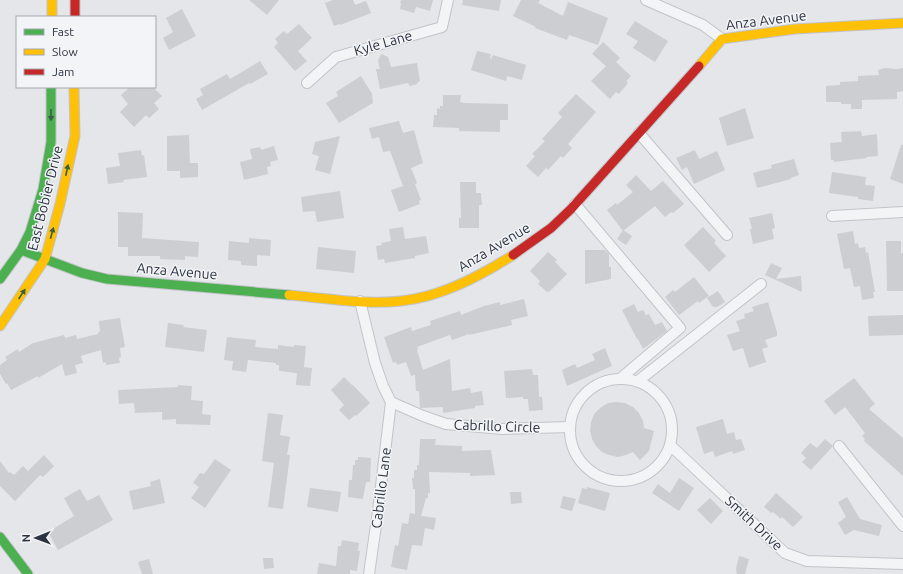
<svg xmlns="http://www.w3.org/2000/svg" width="903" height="574" viewBox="0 0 903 574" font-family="Ubuntu,sans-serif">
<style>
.building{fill:#cdced1}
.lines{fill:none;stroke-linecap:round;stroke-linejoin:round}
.street-casing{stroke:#c2c4c7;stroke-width:12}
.fast-casing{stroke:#c2c4c7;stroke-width:11}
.slow-casing{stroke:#c2c4c7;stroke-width:11}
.jam-casing{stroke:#c2c4c7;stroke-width:11}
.street{stroke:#f3f4f5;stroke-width:10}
.fast{stroke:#4caf50;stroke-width:9}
.slow{stroke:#ffc107;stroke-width:9}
.jam{stroke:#c62828;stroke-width:9}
.oneway{fill:#375e46}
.labels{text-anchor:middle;stroke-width:3;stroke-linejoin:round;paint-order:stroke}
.street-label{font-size:14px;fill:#2c3340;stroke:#f2f4f7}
</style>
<rect width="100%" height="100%" fill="#e4e6e9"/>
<g class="building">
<polygon points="249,0 279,0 267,15"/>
<polygon points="333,0 353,0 355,5 366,1 371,13 340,25 339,24 334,26 325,3"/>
<polygon points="401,0 433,0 430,11 416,7 414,13 400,9 401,3 400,3"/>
<polygon points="463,0 501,0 499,11 462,5"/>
<polygon points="521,0 540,0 538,3 563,16 568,2 608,18 598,45 569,35 567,40 535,28 536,27 513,16"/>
<polygon points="182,9 196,36 169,50 163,38 173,32 166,18"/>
<polygon points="635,21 668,41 655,62 633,48 638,41 626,34"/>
<polygon points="299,24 312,38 298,51 307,61 295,71 274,47 278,43 275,39 284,31 287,34"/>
<polygon points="603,42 620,58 616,62 631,76 626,81 628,83 619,94 616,92 610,99 591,81 606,66 592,54"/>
<polygon points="477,51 491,54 490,59 491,59 493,55 526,65 522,80 507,76 506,81 471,70"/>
<polygon points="381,54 388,57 391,67 417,63 420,81 418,82 417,84 410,86 408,83 380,89 376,69 380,69 378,61"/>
<polygon points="260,61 268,74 250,84 249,83 202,110 196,99 203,95 200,89 227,74 230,79"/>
<polygon points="885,68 896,69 903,68 903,91 897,92 897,99 862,100 862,109 851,109 851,104 841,104 841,102 826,102 826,86 840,85 840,82 858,81 858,76 879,75 878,70"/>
<polygon points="361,76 372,94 373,103 339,123 326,103 338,96 336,92"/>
<polygon points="130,87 153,87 162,96 154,103 159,109 149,118 146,115 134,127 120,112 128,104 121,95"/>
<polygon points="576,94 596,112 568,144 572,148 563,158 561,156 548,170 546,168 538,177 526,166 535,156 532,154 545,141 542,139 562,117 558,113"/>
<polygon points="443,95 461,95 460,102 463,102 463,103 508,104 508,120 500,120 500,132 459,131 459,128 433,127 434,115 437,115 437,108 440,109 440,106 443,106"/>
<polygon points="745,108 754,138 727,146 719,118"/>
<polygon points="399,121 403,133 414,130 423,163 411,168 417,183 415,184 421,200 419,201 420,204 399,212 391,190 403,186 390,151 383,152 379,137 372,139 369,128"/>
<polygon points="861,131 862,136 877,134 878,156 866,157 867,158 834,162 834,160 831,160 830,143 842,142 841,132"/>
<polygon points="189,135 190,163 198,163 198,177 180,178 180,171 167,171 167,136"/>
<polygon points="340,136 330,174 315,170 319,156 312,154 315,142"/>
<polygon points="901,145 903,145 903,184 890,179"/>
<polygon points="274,146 278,160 270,162 271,166 267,167 268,174 244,180 240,162 252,159 250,149 260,147 261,150"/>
<polygon points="141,150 142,156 144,155 147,177 123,180 124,182 108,184 106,168 120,166 118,153"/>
<polygon points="695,150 699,159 717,151 725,170 694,184 687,167 682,170 676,158"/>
<polygon points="794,159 799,175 791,178 791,179 757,188 753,173 772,168 771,165"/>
<polygon points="832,172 866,177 865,185 875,186 873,201 858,199 858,197 829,193"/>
<polygon points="636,175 651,191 663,181 684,204 673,213 671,212 665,217 655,206 623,231 607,210 616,203 617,205 633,192 626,185"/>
<polygon points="460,182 476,182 476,193 481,193 482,205 479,205 479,228 459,228 459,218 461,218"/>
<polygon points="340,191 344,218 317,222 315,211 303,212 301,197"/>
<polygon points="118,212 143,213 142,238 199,242 198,257 185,256 185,260 160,259 160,256 128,256 128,247 118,247"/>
<polygon points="772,213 775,228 772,229 774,239 753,244 750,229 752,229 749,218"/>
<polygon points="403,227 405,239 426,236 429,253 415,256 415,258 385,263 384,259 378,260 376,246 382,245 381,243 391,241 389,229"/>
<polygon points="703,227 716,241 714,243 726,256 709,272 684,245"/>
<polygon points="623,230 632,236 626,245 617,239"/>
<polygon points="853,231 855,244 858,243 859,248 865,247 866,253 868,252 875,292 873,292 874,298 862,300 860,286 854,287 850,268 844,269 837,234"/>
<polygon points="249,238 271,240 270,256 257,255 257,266 241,265 241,261 228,260 229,241 249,243"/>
<polygon points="886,241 901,241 901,254 903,253 903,291 887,291"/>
<polygon points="318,247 356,251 354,273 316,269"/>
<polygon points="585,250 605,250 609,254 609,267 611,267 611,279 585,284"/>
<polygon points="548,252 557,260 555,262 567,274 550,291 547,292 538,284 540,281 530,271"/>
<polygon points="771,263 782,268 776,279 801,276 802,292 765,275"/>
<polygon points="694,277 709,296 699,303 698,301 679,315 665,297 673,290 675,292"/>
<polygon points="718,291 725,302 717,307 713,307 707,298"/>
<polygon points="524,299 528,316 511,320 512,325 469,335 469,334 452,340 450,335 417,347 418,349 417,350 423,370 450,359 452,391 470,388 471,393 482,391 484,405 475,406 475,408 443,413 443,407 420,408 419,391 416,391 415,375 411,376 406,362 397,365 396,362 393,363 384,337 411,327 412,331 431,325 430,321 460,311 461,315 484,306 500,302 500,305"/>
<polygon points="768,302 777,332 777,336 765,340 768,347 762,349 766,362 749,368 743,348 733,351 727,335 740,331 736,321 745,318 744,314 754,311 752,307"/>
<polygon points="634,304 638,312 643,310 646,315 649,314 655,325 662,322 667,331 643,349 638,339 637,339 622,310"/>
<polygon points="903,315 903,335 869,336 868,316"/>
<polygon points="120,318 125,347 120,348 121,357 119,358 120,363 106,365 106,362 103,363 101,350 81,356 83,363 75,365 77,373 65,376 62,364 38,378 38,376 11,390 7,383 6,384 0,374 0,365 7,360 5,357 18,349 19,352 33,343 64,335 65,338 76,335 77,339 98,334 98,332 100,332 99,321"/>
<polygon points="168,323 184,325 183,327 207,330 204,352 165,347"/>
<polygon points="227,337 256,340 255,347 278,349 278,345 294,347 294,345 306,346 304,367 312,368 310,386 296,385 297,373 279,371 279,365 276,365 276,363 248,360 246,372 232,370 233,361 224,360"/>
<polygon points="605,348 612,366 567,386 562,370 575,364 577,368 595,360 592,354"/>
<polygon points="532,369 533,375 538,375 539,397 542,397 543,410 529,411 528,399 523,399 523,397 506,398 504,371"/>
<polygon points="344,377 352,385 353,385 370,403 356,416 355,415 349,420 339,410 344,405 331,390"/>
<polygon points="854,378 875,404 869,409 903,438 903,476 864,441 865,439 862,436 865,433 845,407 835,415 824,401"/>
<polygon points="178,385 192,386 191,400 203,401 202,414 211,415 210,425 176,424 176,419 162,420 162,412 135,413 134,403 119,404 118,390 178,387"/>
<polygon points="616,402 625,403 633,407 639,413 643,421 644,428 654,431 649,451 640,460 633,452 626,455 618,457 609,455 602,452 596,446 592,439 590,431 591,422 594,414 600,408 608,403"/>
<polygon points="268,413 283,415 280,435 290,437 287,455 290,455 283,509 268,507 274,463 262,461"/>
<polygon points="723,419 727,434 734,432 736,440 741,439 745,450 733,454 732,451 715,457 713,451 704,454 696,427"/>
<polygon points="420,439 436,439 435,445 462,446 462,451 491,450 495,475 470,476 470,473 429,472 430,493 428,493 428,498 426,498 421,516 436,518 434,530 425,528 422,546 412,545 407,570 391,567 395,545 398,546 402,523 408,524 410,513 415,514 415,489 413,489 412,478 414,478 414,470 417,470 417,465 419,465"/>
<polygon points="825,439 833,446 811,470 802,462 806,458 801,453 810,443 817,448"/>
<polygon points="44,455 54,466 43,477 40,475 15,501 0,486 0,461 9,473 10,472 14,475 23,466 28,471"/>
<polygon points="358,457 371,458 370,482 366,482 363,499 348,497 349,480 352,480 353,465 355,465 355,460 358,460"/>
<polygon points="215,459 231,470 205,508 191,498 199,487 193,483 200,473 204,474"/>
<polygon points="679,478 694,488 679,511 652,493 658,484 670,493"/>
<polygon points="160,479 165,503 133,510 129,491 151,486 150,482"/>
<polygon points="587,487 610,493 605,511 578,503 582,488 587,489"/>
<polygon points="310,488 341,492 338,512 307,507"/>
<polygon points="80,489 87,501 99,495 113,520 58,550 48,532 74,516 64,498"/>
<polygon points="510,492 521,492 522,503 511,504"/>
<polygon points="776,493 803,517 793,527 782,517 781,519 773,512 771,513 764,507"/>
<polygon points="563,496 576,499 572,511 560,508"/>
<polygon points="847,497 860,519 882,525 879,536 854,530 845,535 838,523 846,517 838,502"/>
<polygon points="710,498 723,511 711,524 697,510"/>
<polygon points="342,540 359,543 358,551 360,551 357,571 350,570 350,574 317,574 319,563 336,566 338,546 341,546"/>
<polygon points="739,556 749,559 745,574 737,574 736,569"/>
<polygon points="263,558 273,558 274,568 264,569"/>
<polygon points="149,559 153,574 142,574 138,562"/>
</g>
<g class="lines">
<g class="street-casing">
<g id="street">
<polyline points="646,0 703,25 722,39"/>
<polyline points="307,83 336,57 442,27 448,0"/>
<polyline points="639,133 727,235"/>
<polyline points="575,204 680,328 621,378"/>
<polyline points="832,216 903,212"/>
<polyline points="360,301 375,363 383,386 391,402 423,416 446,424 502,429 570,427"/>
<circle cx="621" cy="430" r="51"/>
<polyline points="638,381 761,284"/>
<polyline points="670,445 785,553 807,561 903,564"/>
<polyline points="839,446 903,526"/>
<polyline points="369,574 378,511 391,402"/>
</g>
</g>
<g class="fast-casing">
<g id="fast">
<polyline points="21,250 82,273 107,279 289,295"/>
<polyline points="0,279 21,250 30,232 43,189 51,142 51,87"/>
<polyline points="0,537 28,574"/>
</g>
</g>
<g class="slow-casing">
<g id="slow">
<polyline points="52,0 52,17"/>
<polyline points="699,66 722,39 795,29 903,23"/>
<path d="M289,295c37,3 75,10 112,6 40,-4 79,-25 112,-46"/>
<polyline points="0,326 45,259 60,204 75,136 74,87"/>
</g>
</g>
<g class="jam-casing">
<g id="jam">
<polyline points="75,0 75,17"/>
<polyline points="513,255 551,228 571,209 699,66"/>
</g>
</g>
<use href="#street" class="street"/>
<use href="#fast" class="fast"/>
<use href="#slow" class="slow"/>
<use href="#jam" class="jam"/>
</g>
<defs><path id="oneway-solid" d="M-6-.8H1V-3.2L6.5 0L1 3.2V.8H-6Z"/></defs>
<g class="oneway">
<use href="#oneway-solid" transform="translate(51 115) rotate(90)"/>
<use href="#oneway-solid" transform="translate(67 170) rotate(-78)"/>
<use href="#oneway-solid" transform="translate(52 233) rotate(-75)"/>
<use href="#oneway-solid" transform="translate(22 294) rotate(-56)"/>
</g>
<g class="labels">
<g class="street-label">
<text transform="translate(766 20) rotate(-7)" y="5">Anza Avenue</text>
<text transform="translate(383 43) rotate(-16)" y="5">Kyle Lane</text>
<text transform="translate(45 198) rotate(-76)" y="5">East Bobier Drive</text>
<text transform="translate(494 247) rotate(-31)" y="5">Anza Avenue</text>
<text transform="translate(177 271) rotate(5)" y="5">Anza Avenue</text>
<text transform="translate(497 426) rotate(2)" y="5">Cabrillo Circle</text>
<text transform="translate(381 488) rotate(-83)" y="5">Cabrillo Lane</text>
<text transform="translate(754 523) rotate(43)" y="5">Smith Drive</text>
</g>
</g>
<rect x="16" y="16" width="140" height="72" fill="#f2f4f7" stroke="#a3a7ae"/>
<rect x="24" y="29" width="20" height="6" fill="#4caf50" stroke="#a3a7ae"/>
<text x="52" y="36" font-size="12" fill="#2c3340">Fast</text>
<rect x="24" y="49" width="20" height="6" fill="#ffc107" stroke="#a3a7ae"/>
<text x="52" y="56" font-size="12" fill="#2c3340">Slow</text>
<rect x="24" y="69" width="20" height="6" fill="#c62828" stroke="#a3a7ae"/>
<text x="52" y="76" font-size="12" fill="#2c3340">Jam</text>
<g transform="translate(36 538) rotate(269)" stroke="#f2f4f7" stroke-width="3" paint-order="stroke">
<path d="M0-3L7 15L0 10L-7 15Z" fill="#2c3340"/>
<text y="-6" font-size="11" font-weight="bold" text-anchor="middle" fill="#2c3340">N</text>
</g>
</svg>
